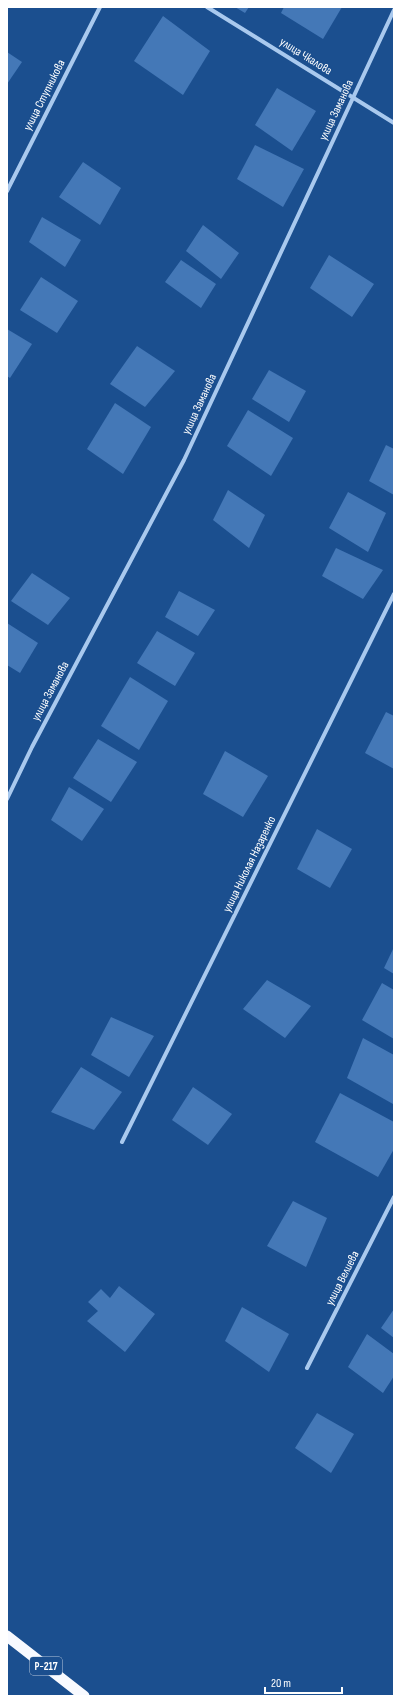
<svg xmlns="http://www.w3.org/2000/svg" width="401" height="1703" viewBox="0 0 401 1703" font-family="'Sofia Sans Condensed',sans-serif">
<style>
.building{fill:#4478b7}
.lines{fill:none;stroke-linecap:round;stroke-linejoin:round}
.minor{stroke:#a9c9ee;stroke-width:4}
.trunk{stroke:#f8faff;stroke-width:11}
.labels{text-anchor:middle;stroke-width:3;stroke-linejoin:round;paint-order:stroke}
.shield{fill:#1b4f8f;stroke:#bbcadd;stroke-width:1}
.shield-label{font-size:11px;font-weight:bold;fill:#fff}
.street-label{font-size:12px;fill:#fff;stroke:#1b4f8f}
</style>
<rect width="100%" height="100%" fill="#1b4f8f"/>
<g class="building">
<polygon points="235,7 249,7 245,13"/>
<polygon points="284,7 342,7 323,39 281,13"/>
<polygon points="163,16 210,51 183,95 134,61"/>
<polygon points="7,52 22,62 7,84"/>
<polygon points="277,88 316,111 292,151 255,125"/>
<polygon points="255,145 304,169 283,207 237,179"/>
<polygon points="83,162 121,188 100,225 59,197"/>
<polygon points="42,217 81,240 65,267 29,242"/>
<polygon points="203,225 239,253 221,279 186,251"/>
<polygon points="329,255 374,284 352,317 310,288"/>
<polygon points="181,260 216,284 201,308 165,282"/>
<polygon points="41,277 78,301 57,333 20,310"/>
<polygon points="7,329 32,344 10,378 7,376"/>
<polygon points="137,346 175,371 145,407 110,384"/>
<polygon points="269,370 306,391 289,422 252,399"/>
<polygon points="115,403 151,427 123,474 87,449"/>
<polygon points="248,410 293,438 271,476 227,446"/>
<polygon points="386,445 394,449 394,495 369,481"/>
<polygon points="228,490 265,515 249,548 213,520"/>
<polygon points="348,492 386,513 368,552 329,528"/>
<polygon points="336,548 383,570 363,599 322,576"/>
<polygon points="32,573 70,598 48,625 11,601"/>
<polygon points="179,591 215,610 198,636 165,617"/>
<polygon points="7,623 38,643 20,673 7,665"/>
<polygon points="157,631 195,653 175,686 137,663"/>
<polygon points="130,677 168,701 139,750 101,726"/>
<polygon points="386,712 394,716 394,769 365,753"/>
<polygon points="98,739 137,762 111,802 73,778"/>
<polygon points="225,751 268,776 243,817 203,794"/>
<polygon points="69,787 104,809 82,841 51,820"/>
<polygon points="317,829 352,849 330,888 297,869"/>
<polygon points="394,947 394,974 384,968"/>
<polygon points="267,980 311,1006 285,1038 243,1009"/>
<polygon points="382,983 394,990 394,1039 362,1020"/>
<polygon points="111,1017 154,1036 129,1077 91,1055"/>
<polygon points="363,1038 394,1055 393,1104 347,1078"/>
<polygon points="81,1067 122,1092 94,1130 51,1112"/>
<polygon points="193,1087 232,1114 208,1145 172,1120"/>
<polygon points="340,1093 394,1122 394,1149 378,1177 315,1142"/>
<polygon points="293,1201 327,1218 306,1267 267,1246"/>
<polygon points="119,1286 155,1314 125,1352 87,1321 98,1311 88,1302 101,1289 110,1298"/>
<polygon points="242,1307 289,1334 269,1372 225,1341"/>
<polygon points="394,1309 394,1338 381,1328"/>
<polygon points="367,1334 394,1354 394,1376 383,1393 348,1367"/>
<polygon points="317,1413 354,1434 331,1473 295,1448"/>
</g>
<g class="lines">
<g class="minor">
<polyline points="207,7 394,123"/>
<polyline points="7,191 100,7"/>
<polyline points="7,799 32,747 184,460 394,10"/>
<polyline points="122,1142 394,594"/>
<polyline points="307,1368 394,1197"/>
</g>
<polyline class="trunk" points="7,1636 84,1696"/>
</g>
<g class="labels">
<rect class="shield" x="30" y="1657" width="32" height="18" rx="3"/>
<g class="shield-label">
<text x="46" y="1670">Р-217</text>
</g>
<g class="street-label">
<text transform="translate(306 56) rotate(32)" y="4">улица Чкалова</text>
<text transform="translate(44 95) rotate(-63)" y="4">улица Ступникова</text>
<text transform="translate(336 110) rotate(-65)" y="4">улица Заманова</text>
<text transform="translate(199 404) rotate(-65)" y="4">улица Заманова</text>
<text transform="translate(50 691) rotate(-62)" y="4">улица Заманова</text>
<text transform="translate(249 864) rotate(-64)" y="4">улица Николая Назаренко</text>
<text transform="translate(342 1278) rotate(-63)" y="4">улица Велиева</text>
</g>
</g>
<rect width="401" height="1703" fill="none" stroke="#ffffff" stroke-width="16"/>
<path d="M265 1687v6h77v-6" fill="none" stroke="#ffffff" stroke-width="2"/>
<text x="271" y="1687" font-size="12" fill="#ffffff" stroke="#1b4f8f" stroke-width="3" paint-order="stroke">20 m</text>
</svg>
